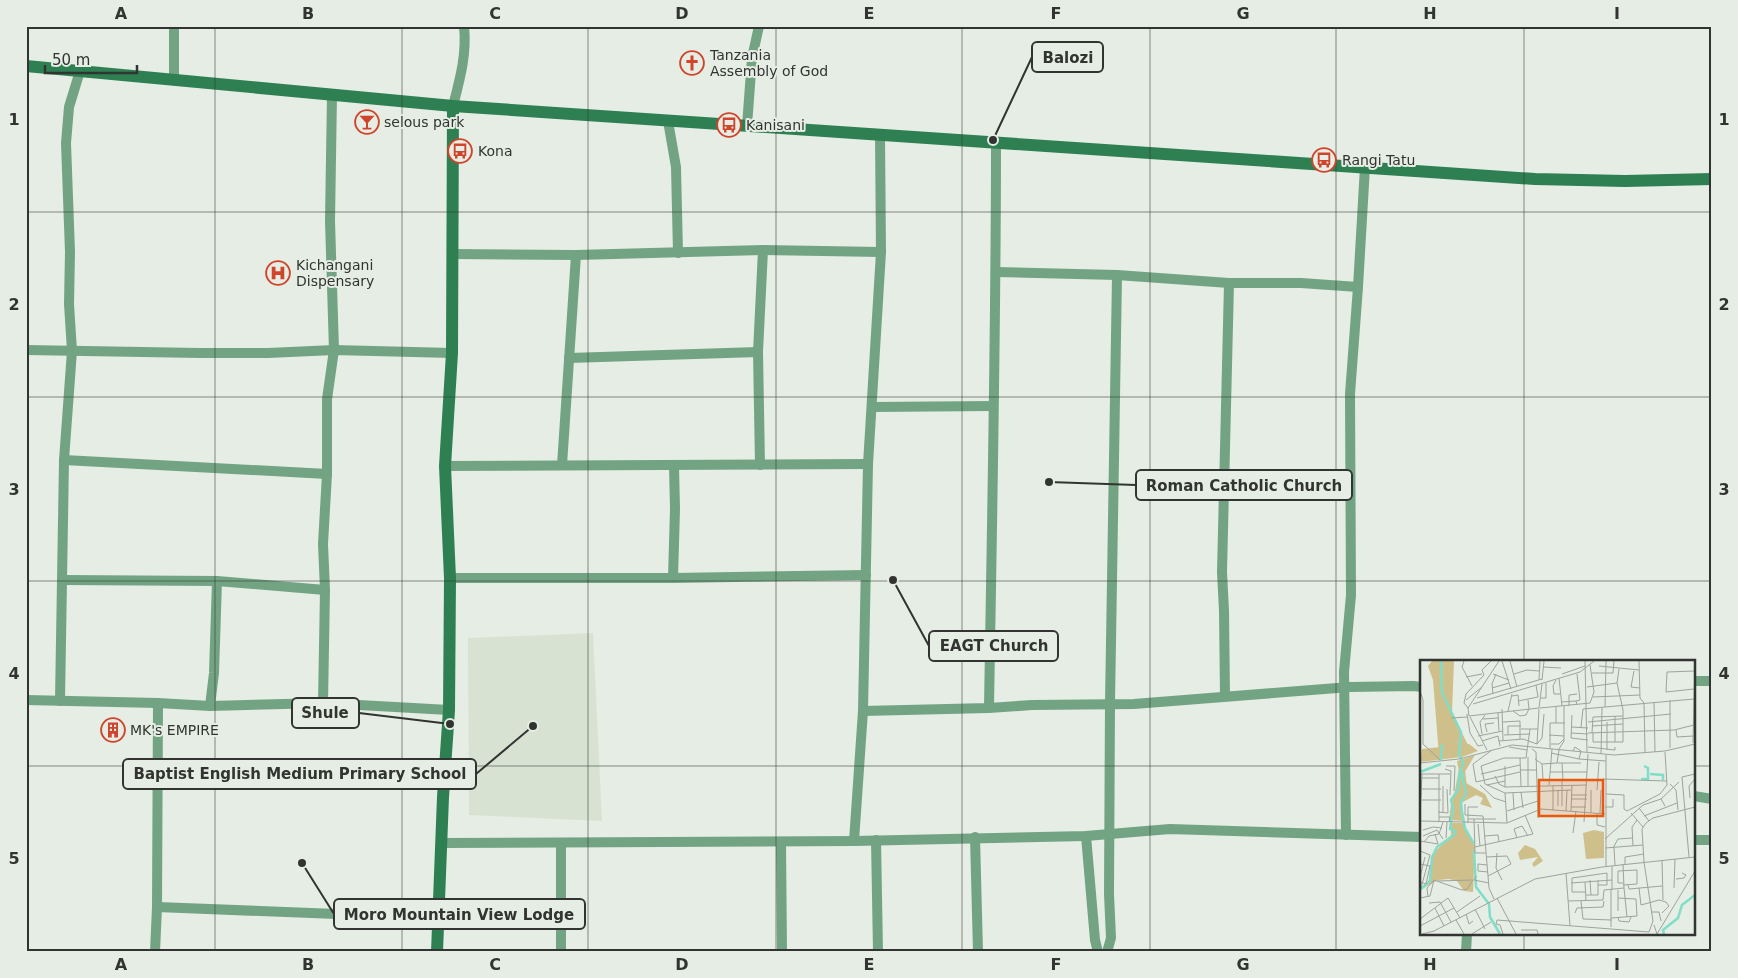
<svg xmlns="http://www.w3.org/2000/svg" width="1738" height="978" viewBox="0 0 1738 978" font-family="'DejaVu Sans',sans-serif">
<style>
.built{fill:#d8e2d3}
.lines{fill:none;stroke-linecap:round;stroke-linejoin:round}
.street{stroke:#72a484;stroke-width:10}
.secondary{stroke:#2e8053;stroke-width:12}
.grid{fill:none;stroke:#313430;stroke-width:1;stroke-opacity:0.55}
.labels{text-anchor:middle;stroke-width:4;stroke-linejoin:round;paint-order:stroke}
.poi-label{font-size:14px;fill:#313430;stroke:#e6ede4;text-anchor:start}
.inset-river{fill:none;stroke:#80dec8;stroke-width:2.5}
.inset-road{fill:none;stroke:#9ea39c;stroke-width:1}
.view{fill:#e8590c;fill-opacity:0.15;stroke:#e8590c;stroke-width:2.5}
.inset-edge{fill:none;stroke:#313430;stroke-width:2.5}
.leader{fill:none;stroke:#313430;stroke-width:2}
.callout-dot{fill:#313430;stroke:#e6ede4;stroke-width:2}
.callout{fill:#e6ede4;stroke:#313430;stroke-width:2}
.callout-label{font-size:15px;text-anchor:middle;font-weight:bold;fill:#313430}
.neatline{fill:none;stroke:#313430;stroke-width:2}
.grid-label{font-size:16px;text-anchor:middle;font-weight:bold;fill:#313430}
</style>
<rect width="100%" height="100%" fill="#e6ede4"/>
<polygon class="built" points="593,633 602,821 469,815 468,638"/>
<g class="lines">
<g class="street">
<polyline points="174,79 174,26"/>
<path d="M453,106c7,-27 14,-52 11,-80"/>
<polyline points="668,121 676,167 678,253"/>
<polyline points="747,126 752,58 759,26"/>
<polyline points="453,254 576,255 763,250 881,252"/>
<polyline points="996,272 1117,275 1229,283 1301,283 1358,287"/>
<polyline points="26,350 200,353 268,353 334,350 452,353"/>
<polyline points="569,358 758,352"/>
<polyline points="872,407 993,406"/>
<polyline points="64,460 327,474"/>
<polyline points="562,465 576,255"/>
<polyline points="760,465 758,352 763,250"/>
<polyline points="445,466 868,464"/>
<polyline points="450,578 673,578 866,575"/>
<polyline points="673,578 675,509 674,466"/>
<polyline points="63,580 217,581 214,673 210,706"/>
<polyline points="217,581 325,590"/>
<polyline points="1694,681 1712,681"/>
<polyline points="1225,696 1224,611 1222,572 1229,283"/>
<polyline points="26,700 158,703 210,706 323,703 449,710"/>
<polyline points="60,701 64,460 72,351 69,304 70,252 66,143 69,107 80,71"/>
<polyline points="323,703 325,590 323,544 327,474 327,399 334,350 330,221 332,95"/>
<path d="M989,708c3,-188 7,-377 7,-565"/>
<polyline points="863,711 989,708 1032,705 1134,704 1350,687 1413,686 1422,687"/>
<polyline points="1694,796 1712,799"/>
<polyline points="1346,835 1344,672 1351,595 1350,394 1358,287 1365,167"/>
<polyline points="1086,836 1095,940 1098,952"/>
<polyline points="975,837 978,952"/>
<polyline points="876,840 878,952"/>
<polyline points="1694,840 1712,840"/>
<polyline points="854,841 863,711 868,464 881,252 880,136"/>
<polyline points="442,843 854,841 1086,836 1170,829 1422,837"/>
<polyline points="781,843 782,952"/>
<polyline points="157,907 438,918"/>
<polyline points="155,952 157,907 158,703"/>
<polyline points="561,952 561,844"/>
<polyline points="1107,952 1111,938 1109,894 1110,703 1117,275"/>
<polyline points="1466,952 1467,934"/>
</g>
<g class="secondary">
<polyline points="26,66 453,106 1535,179 1625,181 1712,179"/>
<polyline points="437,952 443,797 449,710 450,578 445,466 452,353 453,106"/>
</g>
</g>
<path class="grid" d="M215,26v926M402,26v926M588,26v926M776,26v926M962,26v926M1150,26v926M1336,26v926M1524,26v636M26,212h1686M26,397h1686M26,581h1686M26,766h1396M1694,766h18M1524,934v18"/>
<defs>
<g id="church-ring" transform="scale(1.25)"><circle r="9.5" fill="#e6ede4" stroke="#cf442a" stroke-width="1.5"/><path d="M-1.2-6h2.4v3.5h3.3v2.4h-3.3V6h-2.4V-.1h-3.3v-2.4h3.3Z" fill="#cf442a"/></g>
<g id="bar-ring" transform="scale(1.25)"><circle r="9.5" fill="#e6ede4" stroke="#cf442a" stroke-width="1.5"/><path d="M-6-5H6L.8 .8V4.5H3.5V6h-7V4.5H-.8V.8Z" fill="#cf442a"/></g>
<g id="bus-ring" transform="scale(1.25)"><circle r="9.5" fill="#e6ede4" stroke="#cf442a" stroke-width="1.5"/><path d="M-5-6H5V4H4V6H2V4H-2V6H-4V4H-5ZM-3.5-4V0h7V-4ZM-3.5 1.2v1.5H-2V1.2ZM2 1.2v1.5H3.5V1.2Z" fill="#cf442a"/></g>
<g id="hospital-ring" transform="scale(1.25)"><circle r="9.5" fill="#e6ede4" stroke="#cf442a" stroke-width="1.5"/><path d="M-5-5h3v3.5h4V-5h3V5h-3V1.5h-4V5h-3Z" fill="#cf442a"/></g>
<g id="building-ring" transform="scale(1.25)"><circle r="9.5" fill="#e6ede4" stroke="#cf442a" stroke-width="1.5"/><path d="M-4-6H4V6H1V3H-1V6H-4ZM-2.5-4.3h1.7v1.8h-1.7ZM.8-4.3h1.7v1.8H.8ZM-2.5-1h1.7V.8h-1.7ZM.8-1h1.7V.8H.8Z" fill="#cf442a"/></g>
</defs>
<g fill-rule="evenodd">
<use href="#church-ring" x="692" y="63"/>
<use href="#bar-ring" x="367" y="122"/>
<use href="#bus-ring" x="729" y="125"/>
<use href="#bus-ring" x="460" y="151"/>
<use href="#bus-ring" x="1324" y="160"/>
<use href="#hospital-ring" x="278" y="273"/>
<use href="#building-ring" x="113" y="730"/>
</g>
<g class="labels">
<g class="poi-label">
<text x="710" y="60">Tanzania<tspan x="710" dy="16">Assembly of God</tspan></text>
<text x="384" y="127">selous park</text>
<text x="746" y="130">Kanisani</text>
<text x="478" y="156">Kona</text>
<text x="1342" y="165">Rangi Tatu</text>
<text x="296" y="270">Kichangani<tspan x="296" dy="16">Dispensary</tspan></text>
<text x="130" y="735">MK's EMPIRE</text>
</g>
</g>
<g transform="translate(1420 660)">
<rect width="275" height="275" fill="#e6ede4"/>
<path d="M49,84l9,7 -16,6 -42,5 2,-13zM55,95l-12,20 3,8 19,11 7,14 -12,-4 3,-6 -7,-3 -15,8 3,18 -15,-1 3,-23 9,-15 -4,-21z" fill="#cfc08b"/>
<path d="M12,1h22l-2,52 20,40 -18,4 -15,-1 -6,-76 -5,-14zM44,99l3,29 -6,15 2,17 -5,-24 -4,23 -3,-7 9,-49zM31,163h12l12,24 -2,45 -9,-1 -7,-10 -8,-2 -11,1 -18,10 9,-10 3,-25 19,-20zM105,185l10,4 8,12 -9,6 -2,-3 6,-7 -18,3 -2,-7z" fill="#cfc08b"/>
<path d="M174,170l10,2v26l-18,1 -3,-26z" fill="#cfc08b"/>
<path class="inset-river" d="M21,1l1,32 19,39 -2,23 4,7 -2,8 5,23 -5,10 1,9 3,16 9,16M21,100l1,-16M0,112l21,-8M230,114l13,1v5M221,119h7v-11l-4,-2M54,190l2,37 13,17 1,13 10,17M0,230l10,-9 2,-24 5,-10 17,-12 1,-4 -5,-2 3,-20 -2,-9 7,-10 2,-19M244,274l-1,-4 15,-12 4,-13 13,-10"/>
<path class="inset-road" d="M44,1l-2,6 10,19M79,1l-31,47 1,8 70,-8 3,-24M82,1l9,28M90,1l7,26M165,1l2,91M219,1l1,37 4,5 1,49M179,6l40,4M123,7l18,1M214,11l-3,16 9,1M172,13h21l1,-12M73,14l16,6M94,14l13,-4 12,1M142,14l23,-8M64,15l-2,-5 9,-9M46,17l16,-3M139,18l3,28M119,20l1,-19M122,20l2,-19M136,20l-3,6 1,8h6M167,27l30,-4M72,28l17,-5M274,29l-28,3 1,-20 27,-1M0,31l3,9v44l17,16M73,34l-1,-10 4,-10M92,36l6,-1 1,11M173,37l47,-2M57,38l65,-19M121,38h5v-15M46,40l16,-13M98,41l20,-4 -2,-12M141,42l15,-1M234,42l1,50M53,44l107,-32 14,-11M157,45l-1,-4 4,-1 -3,-26M149,46v-11l8,-1M136,47v16M185,47l1,-46M48,48l-4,-5 2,-9 18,-19M120,48l50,-5 4,-11 -4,-27M82,49l1,31M88,51l4,-17M93,51l7,5 6,-1 3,-6 -1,-9M78,53l1,18M47,54l3,19 8,13 5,-1M152,55l-1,23 17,2M50,57l17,33M31,58l16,-1M63,59l15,-1M83,62l17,-1v18M168,62l83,-8M187,62v28M172,66l31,-2M152,67l16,1M161,67l2,-18 111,-10M101,69h17M110,69l-4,29h-22l-23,8 4,18 20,9 66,-3M256,70l1,7 16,-1M67,72l-2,-8 9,-1M151,73l17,1M168,73l86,-3 20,-5M172,73l1,-16 30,-1M173,73v9h30v-32l-6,-27 2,-14M62,74l-2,-12 5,-7M84,75l26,-1M88,75v-9h13M129,75l15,1M58,76l25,-5M62,81l16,-5 2,10M79,81l24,-2 14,5 2,-35M195,82v-26M273,83l2,-82M117,84l5,-6 2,-24M131,84h8l5,-5M89,87l18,3M168,87l27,3v-3M130,88v-25h15M250,88v-48M112,89l4,3 2,66M139,89l5,-8v-35M72,90l-19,14 3,18 44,-10M139,90l-2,13h24M153,91l2,-4 6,4 -2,8 27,2M131,93l28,6M181,94l1,-46M100,98l1,28M115,99l7,5 15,-1M0,103l39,-4 53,-14 102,10 51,-4 30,-7M142,103l1,18M122,104l1,15M26,106h9l-1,25M85,106v21M25,109l6,2 -1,24M100,110h16M130,112h37M0,114h30M19,114v48M61,114l39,-9M75,116l4,8 6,3 82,-2M2,118h17M183,119l64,2M129,120h33M250,124l6,6 2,20M60,125l14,13 12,4M67,125l18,-4M129,125l3,-36M23,126v27M108,126v-29M2,129h19M177,130l2,-28M101,132l2,16M85,133l2,30M93,133l1,17M186,134l18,1v14l3,2 33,-17 7,-9 -2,-33M151,135h16M270,138l-1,-12 6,-7M151,139h16M241,139l18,-17M2,140h19M45,144v11l18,1 6,72 5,11M138,146v-16M142,146v-26M151,147h15M185,147h8v-8M219,148l10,13M133,150v-25M87,151l31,-10M146,151l1,-21M151,151l1,-26M18,152l10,1 -1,-24M171,153v-23M177,153v12l8,2M180,153l1,-23M211,153l12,14M224,156l33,-13M0,157l2,-43M19,157h11l-1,5M48,159h28M54,159l1,34h11M0,161l87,2 34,-14 64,5M164,162l4,-68M48,163v-16h10M58,164l2,22M3,170l10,-3 9,1M153,173l3,-22M3,176l14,-6 6,9M64,176l14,-1 1,7M26,178l1,-16M97,178l-3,-9 8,-3 6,10M185,179l38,-34 18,-6 4,7M0,181l18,3 -3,-10M4,182l5,-6 10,-2 4,-12M213,186l-1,-19 5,-7M55,187l58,-13 -8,-19M185,188l38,-3M193,188l5,-9 14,-1M194,188l1,17M0,191l10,4 -9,33M77,193l-1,15 6,12M66,197l21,-1 4,8 -23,12M269,197l-7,-80 13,-3M242,200l1,40M224,202l-2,-33 4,-6 7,-5 42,-11M0,204l10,2 -4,18 -6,-2M205,204v-7l19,-3M67,205l-9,-1v7l10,1M186,206v-111M192,206v24M146,213l4,53M56,216l-2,4 15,3M0,217l5,-20M256,219l8,-1 2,-3 -4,-2M170,220l1,15M165,222l1,19M151,223l41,-3M203,223h-5v-12l19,-1v14l-14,1M208,225l1,4 33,-3M204,228l3,29M219,228l2,17 18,-5 7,2 3,4 -7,7M254,228l1,-29M191,229v38M198,230v21M166,232h-14v-14l35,-5v12h-9M166,235h12v-15M8,237l-1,-9 7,-8 28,10 5,-1 6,-9 -36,1M0,238l10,-2 4,-16M77,238l19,36M148,241l35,-1 1,-10 20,-2 -1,-24M161,241l2,18 29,1M9,243l11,-1 11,20M15,248l9,18M55,249l10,20M37,252l23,-16M231,252h8l2,9M155,253l2,-5 26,-1 1,-6M46,254l3,10 4,-3M198,257l1,4 10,1 2,-5M191,258l26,-2 -1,-17 -18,-1M0,259l28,-21 12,20M36,260l8,14M234,265l3,9 38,-63M0,266l34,-18M101,270h16l1,4M2,274l12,-3 101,-52 67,-12 93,-10M52,274l19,-12M83,274l-3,-9 -4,-1 1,-4 152,12 4,-11 -9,-59"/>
<path class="view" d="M119,120h64v36h-64z"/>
<rect width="275" height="275" class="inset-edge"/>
</g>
<path class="leader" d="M993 140L1032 57M1049 482L1136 485M893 580L929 646M450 724L359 713M533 726L476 774M302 863L334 914"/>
<g class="callout-dot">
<circle cx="993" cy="140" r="5"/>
<circle cx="1049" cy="482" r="5"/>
<circle cx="893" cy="580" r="5"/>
<circle cx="450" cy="724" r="5"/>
<circle cx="533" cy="726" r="5"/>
<circle cx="302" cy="863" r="5"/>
</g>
<g class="callout">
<rect x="1032" y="42" width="71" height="30" rx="5"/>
<rect x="1136" y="470" width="216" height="30" rx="5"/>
<rect x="929" y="631" width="129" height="30" rx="5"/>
<rect x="292" y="698" width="67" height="30" rx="5"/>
<rect x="123" y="759" width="353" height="30" rx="5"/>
<rect x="334" y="899" width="251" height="30" rx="5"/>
</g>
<g class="callout-label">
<text x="1068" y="63">Balozi</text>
<text x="1244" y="491">Roman Catholic Church</text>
<text x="994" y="651">EAGT Church</text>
<text x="325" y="718">Shule</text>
<text x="300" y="779">Baptist English Medium Primary School</text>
<text x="459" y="920">Moro Mountain View Lodge</text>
</g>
<rect width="1738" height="978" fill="none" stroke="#e6ede4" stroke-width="55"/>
<path d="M45 65v8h92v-8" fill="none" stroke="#313430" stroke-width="2.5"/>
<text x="52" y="65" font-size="15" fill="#313430" stroke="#e6ede4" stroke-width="4" paint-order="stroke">50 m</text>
<rect x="28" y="28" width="1682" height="922" class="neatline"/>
<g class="grid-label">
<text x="121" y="19">A</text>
<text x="308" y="19">B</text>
<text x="495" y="19">C</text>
<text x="682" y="19">D</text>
<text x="869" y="19">E</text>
<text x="1056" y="19">F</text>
<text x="1243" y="19">G</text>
<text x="1430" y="19">H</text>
<text x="1617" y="19">I</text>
<text x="14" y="125">1</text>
<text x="1724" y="125">1</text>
<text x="14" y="310">2</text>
<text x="1724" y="310">2</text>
<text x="14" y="495">3</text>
<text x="1724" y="495">3</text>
<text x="14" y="679">4</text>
<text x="1724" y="679">4</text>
<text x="14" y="864">5</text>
<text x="1724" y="864">5</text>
<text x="121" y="970">A</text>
<text x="308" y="970">B</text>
<text x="495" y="970">C</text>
<text x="682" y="970">D</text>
<text x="869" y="970">E</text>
<text x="1056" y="970">F</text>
<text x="1243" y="970">G</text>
<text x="1430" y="970">H</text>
<text x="1617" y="970">I</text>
</g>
</svg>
